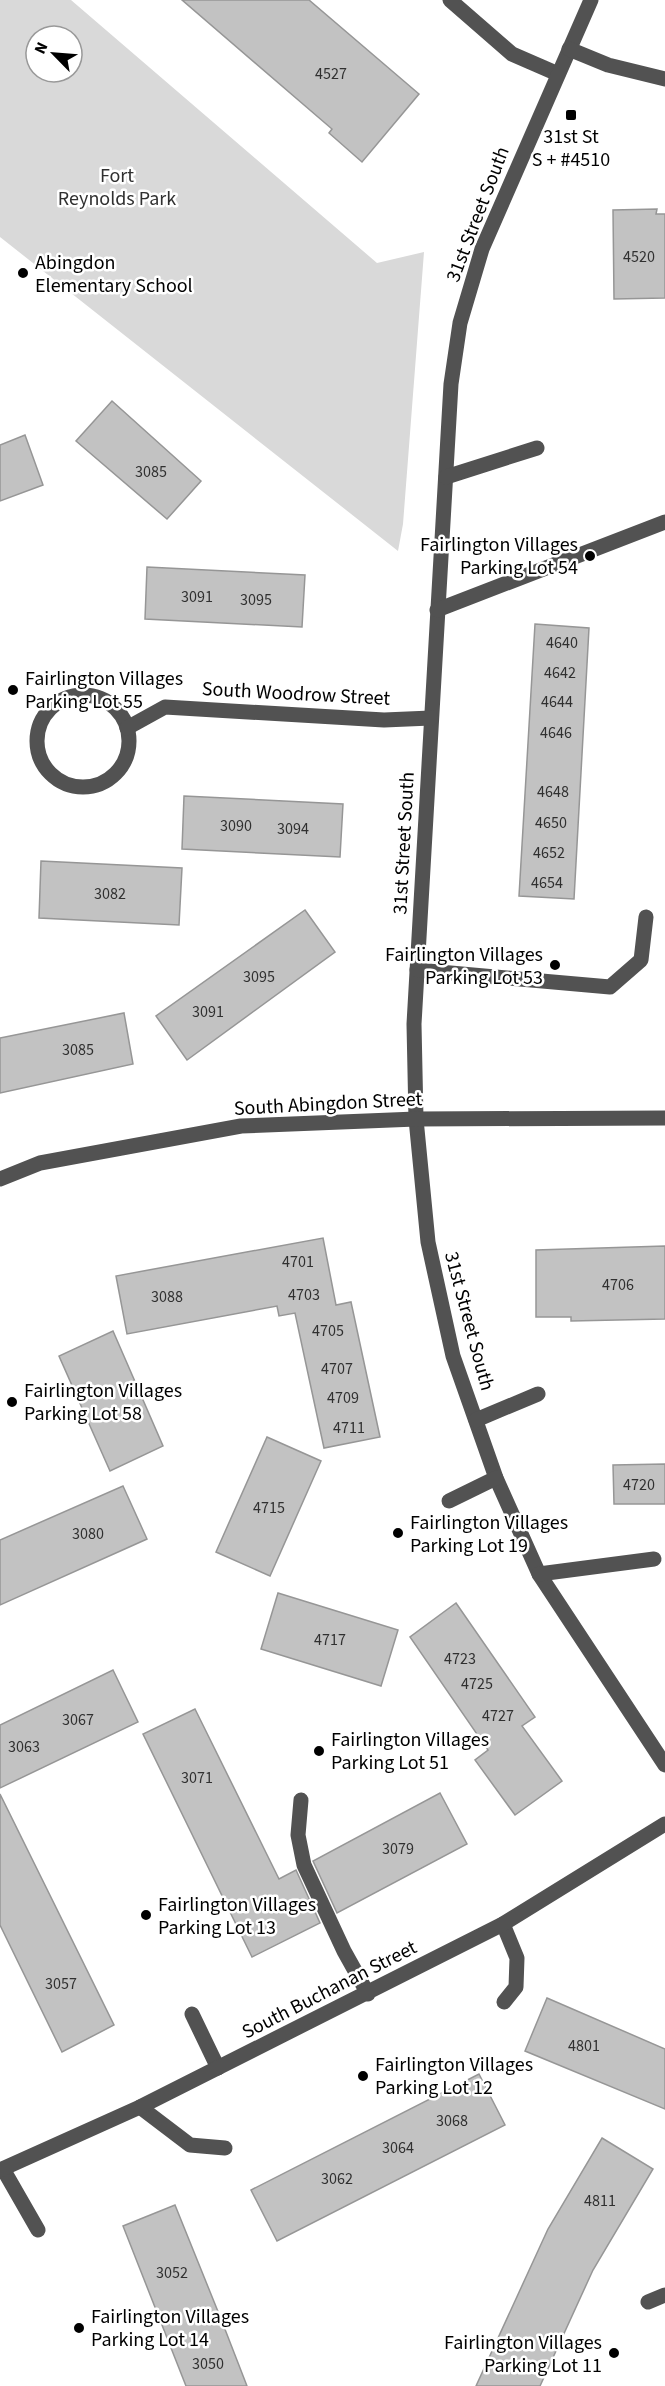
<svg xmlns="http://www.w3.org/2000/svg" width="665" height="2386" viewBox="0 0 665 2386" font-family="'Source Sans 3',sans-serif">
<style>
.green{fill:#d9d9d9;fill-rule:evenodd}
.building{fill:#c2c2c2;stroke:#969696;stroke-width:1.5}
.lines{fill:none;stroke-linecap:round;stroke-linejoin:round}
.minor{stroke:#525252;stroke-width:15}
.poi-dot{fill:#000;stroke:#fff;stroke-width:2}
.labels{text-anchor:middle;stroke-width:5;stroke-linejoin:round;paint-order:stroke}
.number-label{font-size:16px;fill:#303030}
.poi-label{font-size:20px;fill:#000;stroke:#fff;text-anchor:start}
.park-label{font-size:20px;fill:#303030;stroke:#fff}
.street-label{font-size:20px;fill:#000;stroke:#fff}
</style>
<rect width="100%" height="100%" fill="#fff"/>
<path class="green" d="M0,0h71l306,263 47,-11 -21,272 -5,27 -398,-314zM36,36h36v36h-36z"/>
<g class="building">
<polygon points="182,0 309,0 419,94 362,162 329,133 332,129"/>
<polygon points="657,209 656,214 665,214 665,298 614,299 613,210"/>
<polygon points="112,401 201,481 167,519 76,441"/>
<polygon points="25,435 43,485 0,501 0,445"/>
<polygon points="147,567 305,575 302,627 145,619"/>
<polygon points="535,624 589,628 574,899 519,896"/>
<polygon points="184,796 343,804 340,857 182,849"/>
<polygon points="41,861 182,868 179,925 39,918"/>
<polygon points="305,910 335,952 187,1060 156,1016"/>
<polygon points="124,1013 133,1064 0,1093 0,1038"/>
<polygon points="323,1238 336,1305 351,1302 380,1437 324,1448 295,1313 279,1316 277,1306 127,1334 116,1276"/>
<polygon points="665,1246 665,1319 571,1321 571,1317 536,1317 536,1250"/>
<polygon points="113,1331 163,1446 110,1471 59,1356"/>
<polygon points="267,1437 321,1461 270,1576 216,1552"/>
<polygon points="665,1464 665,1504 614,1504 613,1465"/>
<polygon points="123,1486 147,1539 0,1605 0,1540"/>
<polygon points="278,1593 398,1630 381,1686 261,1649"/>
<polygon points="456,1603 535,1717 522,1726 562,1781 515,1815 475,1760 488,1750 410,1637"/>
<polygon points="113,1670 138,1722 0,1788 0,1725"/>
<polygon points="195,1709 279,1879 296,1870 320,1923 252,1957 143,1734"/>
<polygon points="440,1793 467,1844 337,1913 313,1861"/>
<polygon points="0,1794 114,2025 62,2052 0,1925"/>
<polygon points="547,1998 665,2049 665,2109 525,2051"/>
<polygon points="479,2074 505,2125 277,2241 251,2190"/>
<polygon points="602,2138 653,2169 593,2270 540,2386 476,2386 548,2229"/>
<polygon points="175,2205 221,2319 247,2386 186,2386 123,2226"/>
</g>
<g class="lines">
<g class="minor">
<polyline points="450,0 512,54 558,74"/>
<polyline points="591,0 482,249 460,323 451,384 414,1024 416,1119 428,1242 453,1356 496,1478 539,1574 665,1765"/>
<polyline points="569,49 608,65 665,79"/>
<polyline points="446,477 537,448"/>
<polyline points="437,610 665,522"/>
<circle cx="83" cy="741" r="46"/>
<polyline points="127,728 165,707 384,720 431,718"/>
<polyline points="417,970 610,987 641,960 646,917"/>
<polyline points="0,1179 40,1163 241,1126 416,1119 665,1118"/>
<polyline points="476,1420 538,1394"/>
<polyline points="449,1501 496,1478"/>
<polyline points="539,1574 654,1559"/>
<polyline points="301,1800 298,1835 304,1865 344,1951 368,1994"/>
<polyline points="503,1924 517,1958 516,1987 504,2002"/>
<polyline points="192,2014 218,2068"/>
<polyline points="140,2107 190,2145 225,2148"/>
<polyline points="3,2169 38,2230"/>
<polyline points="0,2170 140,2107 503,1924 665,1824"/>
<polyline points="648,2302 665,2295"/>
</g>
</g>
<g class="poi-dot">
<rect x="565" y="109" width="12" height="12" rx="3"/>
<circle cx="23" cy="273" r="6"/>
<circle cx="590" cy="556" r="6"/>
<circle cx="13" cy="690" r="6"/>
<circle cx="555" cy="965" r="6"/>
<circle cx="12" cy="1402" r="6"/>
<circle cx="398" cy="1533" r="6"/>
<circle cx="319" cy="1751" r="6"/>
<circle cx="146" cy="1915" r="6"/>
<circle cx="363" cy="2076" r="6"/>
<circle cx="79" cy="2328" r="6"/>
<circle cx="614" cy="2353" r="6"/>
</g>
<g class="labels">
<g class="number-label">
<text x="331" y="79">4527</text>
<text x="639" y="262">4520</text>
<text x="151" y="477">3085</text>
<text x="197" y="602">3091</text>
<text x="256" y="605">3095</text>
<text x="562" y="648">4640</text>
<text x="560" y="678">4642</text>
<text x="557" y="707">4644</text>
<text x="556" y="738">4646</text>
<text x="553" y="797">4648</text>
<text x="551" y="828">4650</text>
<text x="236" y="831">3090</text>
<text x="293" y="834">3094</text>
<text x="549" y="858">4652</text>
<text x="547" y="888">4654</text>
<text x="110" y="899">3082</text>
<text x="259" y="982">3095</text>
<text x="208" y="1017">3091</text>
<text x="78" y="1055">3085</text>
<text x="298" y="1267">4701</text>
<text x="618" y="1290">4706</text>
<text x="304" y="1300">4703</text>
<text x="167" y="1302">3088</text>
<text x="328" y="1336">4705</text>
<text x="337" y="1374">4707</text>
<text x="343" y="1403">4709</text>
<text x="349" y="1433">4711</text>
<text x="639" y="1490">4720</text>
<text x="269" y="1513">4715</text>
<text x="88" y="1539">3080</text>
<text x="330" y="1645">4717</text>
<text x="460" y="1664">4723</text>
<text x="477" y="1689">4725</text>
<text x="498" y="1721">4727</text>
<text x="78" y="1725">3067</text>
<text x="24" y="1752">3063</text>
<text x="197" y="1783">3071</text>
<text x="398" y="1854">3079</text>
<text x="61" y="1989">3057</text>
<text x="584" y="2051">4801</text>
<text x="452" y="2126">3068</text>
<text x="398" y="2153">3064</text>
<text x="337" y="2184">3062</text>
<text x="600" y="2206">4811</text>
<text x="172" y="2278">3052</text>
<text x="208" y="2369">3050</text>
</g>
<g class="poi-label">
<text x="571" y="143" text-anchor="middle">31st St<tspan x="571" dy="23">S + #4510</tspan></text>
<text x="35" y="269">Abingdon<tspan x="35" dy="23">Elementary School</tspan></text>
<text x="578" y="551" text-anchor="end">Fairlington Villages<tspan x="578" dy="23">Parking Lot 54</tspan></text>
<text x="25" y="685">Fairlington Villages<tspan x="25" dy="23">Parking Lot 55</tspan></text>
<text x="543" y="961" text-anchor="end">Fairlington Villages<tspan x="543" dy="23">Parking Lot 53</tspan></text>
<text x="24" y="1397">Fairlington Villages<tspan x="24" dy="23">Parking Lot 58</tspan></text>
<text x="410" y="1529">Fairlington Villages<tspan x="410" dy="23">Parking Lot 19</tspan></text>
<text x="331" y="1746">Fairlington Villages<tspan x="331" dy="23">Parking Lot 51</tspan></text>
<text x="158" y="1911">Fairlington Villages<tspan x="158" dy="23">Parking Lot 13</tspan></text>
<text x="375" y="2071">Fairlington Villages<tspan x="375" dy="23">Parking Lot 12</tspan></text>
<text x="91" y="2323">Fairlington Villages<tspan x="91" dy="23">Parking Lot 14</tspan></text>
<text x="602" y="2349" text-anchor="end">Fairlington Villages<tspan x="602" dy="23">Parking Lot 11</tspan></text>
</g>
<g class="park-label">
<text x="117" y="182">Fort<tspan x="117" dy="23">Reynolds Park</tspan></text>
</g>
<g class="street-label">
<text transform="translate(477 214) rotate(-69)" y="7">31st Street South</text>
<text transform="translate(296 693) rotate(3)" y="7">South Woodrow Street</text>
<text transform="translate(403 843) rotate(-87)" y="7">31st Street South</text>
<text transform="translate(328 1103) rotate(-3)" y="7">South Abingdon Street</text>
<text transform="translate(470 1321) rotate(75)" y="7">31st Street South</text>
<text transform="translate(329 1989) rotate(-27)" y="7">South Buchanan Street</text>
</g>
</g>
<g transform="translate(54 54) rotate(295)"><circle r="28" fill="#ffffff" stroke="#999999" stroke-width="1.5"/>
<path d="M0-4.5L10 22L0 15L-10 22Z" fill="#000000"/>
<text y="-9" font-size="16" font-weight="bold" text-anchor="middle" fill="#000000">N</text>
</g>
</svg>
